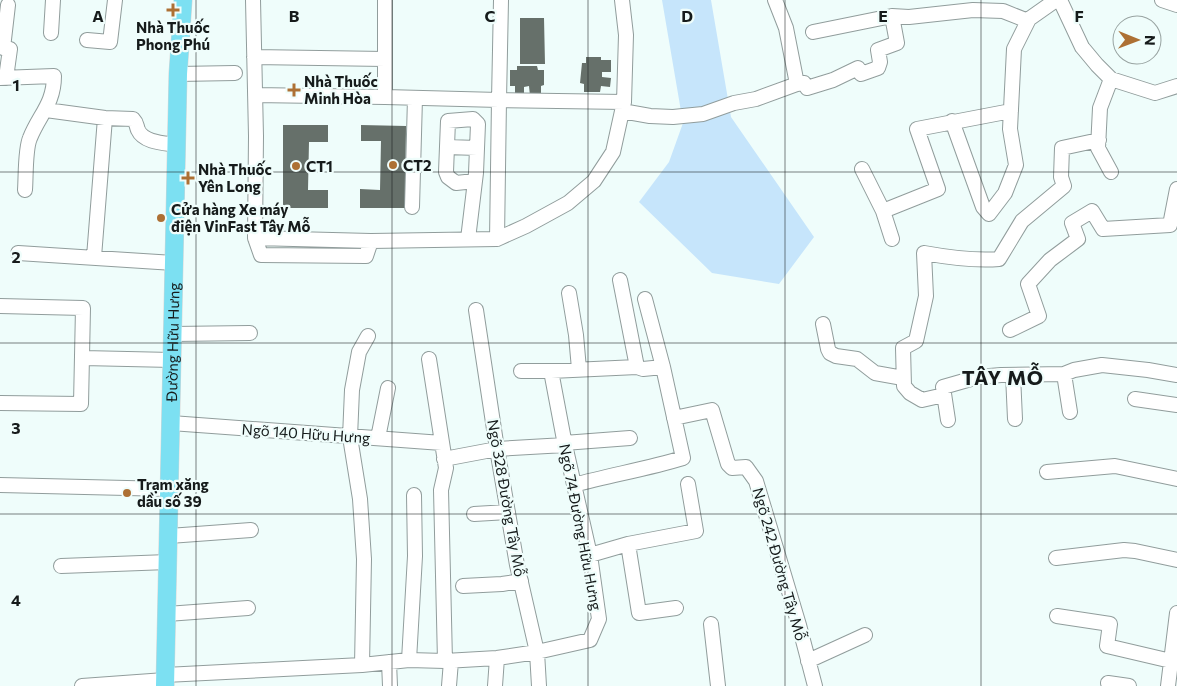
<svg xmlns="http://www.w3.org/2000/svg" width="1177" height="686" viewBox="0 0 1177 686" font-family="Commissioner,sans-serif">
<rect width="100%" height="100%" fill="#effdfb"/>
<path fill="#c6e5fb" d="M662,0H711L731,117L814,237L779,284L712,273L639,202L669,162L683,123Z"/>
<path fill="#66706a" d="M520,18H544L545,64H520Z
M586,57H601V60H611V72H602V77L611,78L610,87L601,86L600,92H584V84L580,83L582,63H586Z
M517,66H537L538,70H544V85L541,86V96H530L529,86L524,87V96H515V86H510V70H517Z
M283,125H328V142H309L308,190H328V208H283Z
M361,125L406,126L405,208H360V189L380,190L381,141H361Z
M144,490L154,493L153,505L144,504Z"/>
<g fill="none" stroke-linecap="round" stroke-linejoin="round">
<defs>
<path id="minor" d="M253,0L256,136L255,238L261,255L366,256L371,241
M501,0L499,100L624,102
M775,0L786,28L797,84
M1060,0L1082,47L1097,65L1111,79L1155,93L1177,86
M1162,0L1177,5
M813,32L892,16L909,17L973,10L1003,11L1028,21
M51,33L53,0
M87,40L110,42L115,0
M254,57L385,59
M178,74L235,73
M0,78L54,76C54,104 39,115 30,138C25,149 26,177 25,190
M6,78L10,49L3,48L8,5
M1111,79L1100,108L1098,148L1111,172
M255,95L385,97L499,100L497,239
M385,97V0
M46,110L105,118L133,119C137,123 136,125 138,130C144,143 165,143 177,145
M622,111L650,116L673,117L703,114L734,103L756,99L797,84L804,83L807,88L833,80L858,68L861,74L878,68L880,62L878,50L897,43L892,16
M952,121L983,207L989,214L1005,193L1016,165L1010,129L1014,49L1029,19L1056,0
M447,147L477,148
M862,169L883,211L892,239
M412,207L415,98
M883,211L938,189L917,129L1011,111
M255,238L371,241L497,239L526,226L568,203L594,181L613,152L624,102L626,35L622,0
M468,239L475,181L476,173L478,124L473,119L448,121L446,172L448,177L456,183L475,181
M18,253L174,263
M94,257L105,118
M620,280L637,367
M569,293L576,335L579,369
M0,306L83,308L81,404L0,403
M476,310L497,449L517,565L537,652L539,686
M823,324L828,349L830,353L836,356L857,359L875,373L903,378
M1010,330L1039,316L1028,284L1050,260L1078,239L1072,223L1092,211L1103,229L1170,225L1177,189
M173,334L250,333
M83,358L172,360
M429,359L446,468L441,490L445,661
M521,371H551
M1064,374L1070,412
M1013,375L1015,419
M944,395L922,400L910,393L904,386L903,348L916,341L926,296L924,253C946,257 976,261 999,259L1022,221L1064,186L1061,177L1062,148L1099,140
M1135,399L1177,405
M674,418L712,410L728,464L732,468L746,467L756,481L799,625L815,686
M948,420L943,387L978,377L1001,375L1064,374L1074,370L1102,365L1148,370L1177,375
M171,423L442,443
M378,438L388,388
M564,443L630,438
M444,459L497,449L565,445
M1047,472L1115,466L1177,479
M0,485L169,489
M574,485C610,475 647,469 683,458L663,367L645,299
M474,514L508,512
M169,536L251,530
M628,544L639,613L676,608
M590,555L628,544L696,531L688,484
M1056,558L1124,550L1135,551L1177,560
M61,566L168,562
M463,586L502,584L521,581
M167,614L248,608
M1057,616L1110,624L1107,646L1171,661
M711,624L718,686
M409,660L415,556L414,495
M808,661L865,635
M389,662L390,686
M362,665L364,559L360,499L350,437L352,390L359,352L368,336
M165,675L362,665L409,660L445,661L497,658L537,652L590,640L599,619L590,555L565,445L551,371L637,367L643,369L663,367
M1108,683L1129,686
M82,686L165,680
M449,686L451,661
M495,686L497,658
M1168,686L1177,613"/>
<g id="major">
<path id="s1" d="M165,686L178,74L183,0"/>
</g>
</defs>
<use href="#minor" stroke="#919d9c" stroke-width="16"/>
<use href="#major" stroke="#d5d6d6" stroke-width="19"/>
<use href="#minor" stroke="#fff" stroke-width="14"/>
<use href="#major" stroke="#7ce0f2" stroke-width="18"/>
</g>
<path fill="none" stroke="#161b1b" stroke-width="1" stroke-opacity="0.55" d="M196,0V686M392,0V686M588,0V686M785,0V686M981,0V686M0,172H1177M0,343H1177M0,514H1177"/>
<g fill="#ad7034" stroke="#effdfb" stroke-width="2">
<path d="M170.5 2.5h5v5h5v5h-5v5h-5v-5h-5v-5h5z"/>
<path d="M291.5 82.5h5v5h5v5h-5v5h-5v-5h-5v-5h5z"/>
<circle cx="393" cy="165" r="5"/>
<circle cx="296" cy="166" r="5"/>
<path d="M185.5 170.5h5v5h5v5h-5v5h-5v-5h-5v-5h5z"/>
<circle cx="161" cy="218" r="5"/>
<circle cx="127" cy="493" r="5"/>
</g>
<g text-anchor="middle" dominant-baseline="central" stroke-width="4.5" stroke-linejoin="round" paint-order="stroke">
<g font-size="15" font-weight="bold" fill="#161b1b" stroke="#effdfb" text-anchor="start">
<text x="173" y="27" text-anchor="middle">Nhà Thuốc<tspan x="173" dy="17">Phong Phú</tspan></text>
<text x="304" y="81">Nhà Thuốc<tspan x="304" dy="17">Minh Hòa</tspan></text>
<text x="403" y="165">CT2</text>
<text x="306" y="166">CT1</text>
<text x="198" y="169">Nhà Thuốc<tspan x="198" dy="17">Yên Long</tspan></text>
<text x="171" y="209">Cửa hàng Xe máy<tspan x="171" dy="17">điện VinFast Tây Mỗ</tspan></text>
<text x="137" y="484">Trạm xăng<tspan x="137" dy="17">dầu số 39</tspan></text>
</g>
<g font-size="15" fill="#161b1b" stroke="#effdfb">
<text stroke="none"><textPath href="#s1" startOffset="344">Đường Hữu Hưng</textPath></text>
<text transform="translate(306 433) rotate(4)">Ngõ 140 Hữu Hưng</text>
<text transform="translate(507 498) rotate(80)">Ngõ 328 Đường Tây Mỗ</text>
<text transform="translate(581 527) rotate(79)">Ngõ 74 Đường Hữu Hưng</text>
<text transform="translate(780 564) rotate(74)">Ngõ 242 Đường Tây Mỗ</text>
</g>
<g font-size="20" font-weight="bold" letter-spacing="1" fill="#161b1b" stroke="#effdfb">
<text x="1003" y="377">TÂY MỖ</text>
</g>
</g>
<g font-size="16" text-anchor="middle" font-weight="bold" fill="#161b1b" stroke="#effdfb" stroke-width="4.5" stroke-linejoin="round" paint-order="stroke">
<text x="98" y="22">A</text>
<text x="294" y="22">B</text>
<text x="490" y="22">C</text>
<text x="687" y="22">D</text>
<text x="883" y="22">E</text>
<text x="1079" y="22">F</text>
<text x="16" y="91">1</text>
<text x="16" y="263">2</text>
<text x="16" y="434">3</text>
<text x="16" y="606">4</text>
</g>
<g transform="translate(1137 40) rotate(91)"><circle r="24" fill="#effdfb" stroke="#98a3a1"/>
<path d="M0-4L9 19L0 12L-9 19Z" fill="#ad7034"/>
<text y="-8" font-size="14" font-weight="bold" text-anchor="middle" fill="#161b1b">N</text>
</g>
</svg>
